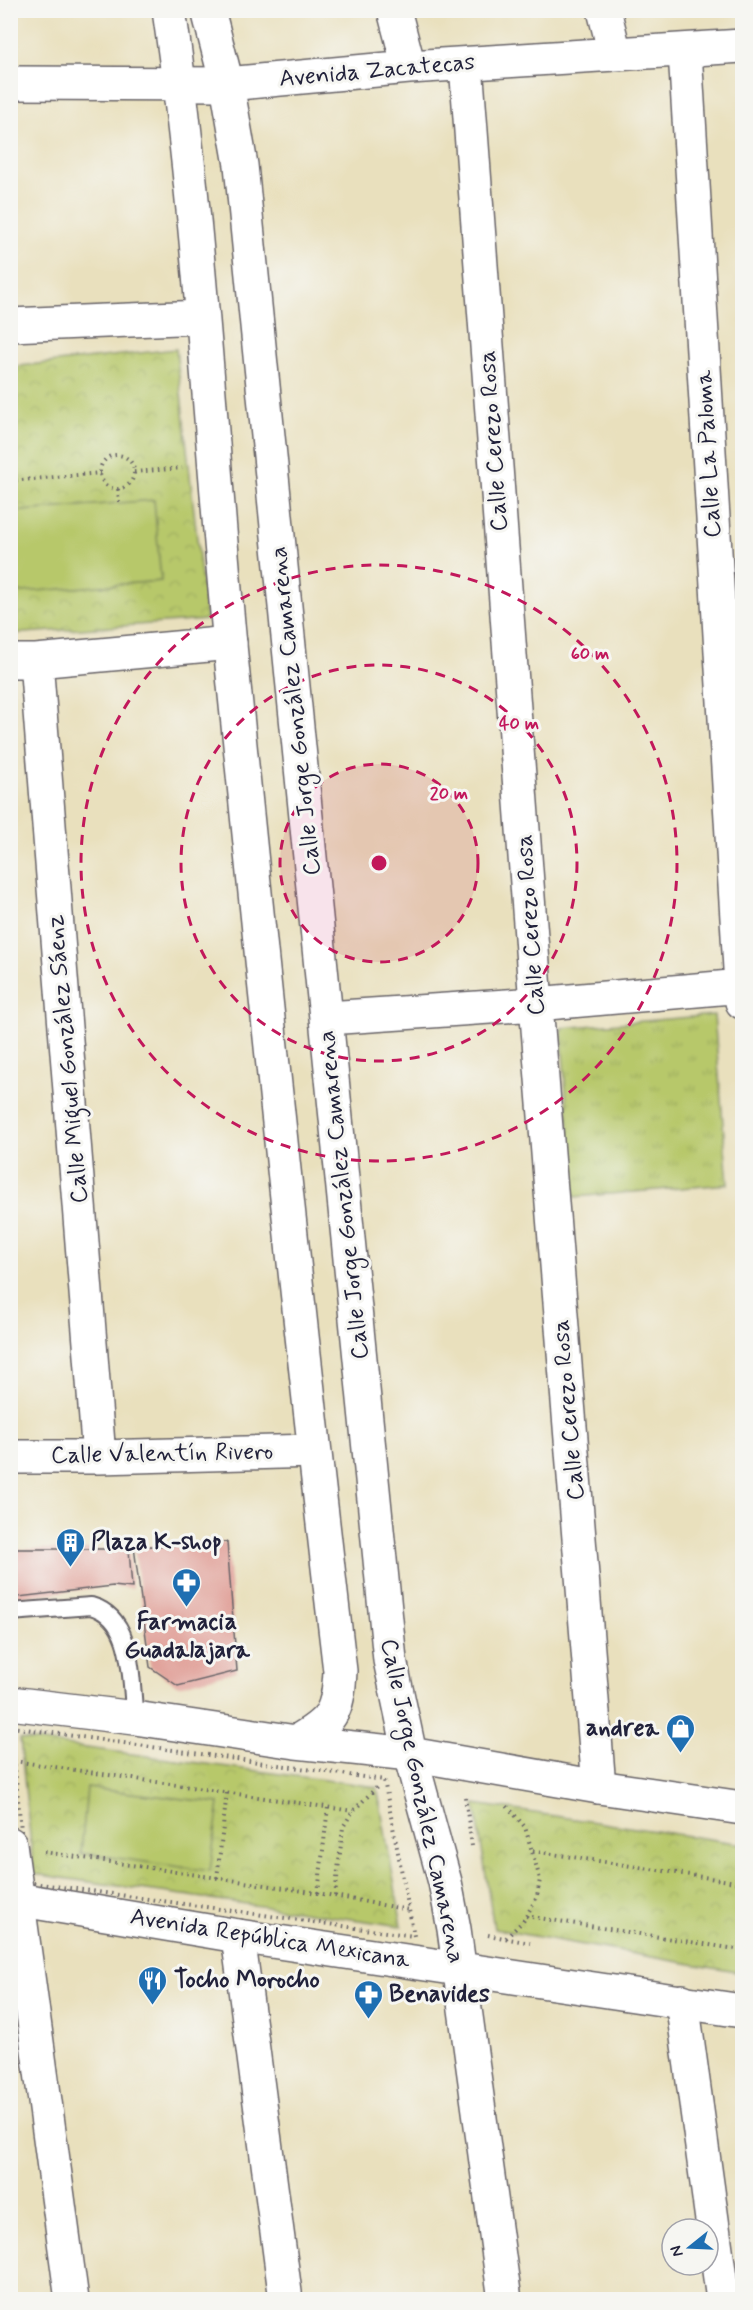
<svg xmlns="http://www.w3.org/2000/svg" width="753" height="2310" viewBox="0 0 753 2310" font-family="Mynerve,sans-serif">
<defs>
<pattern id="grass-tufts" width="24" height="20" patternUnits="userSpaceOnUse" patternTransform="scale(1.5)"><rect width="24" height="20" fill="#b7c86b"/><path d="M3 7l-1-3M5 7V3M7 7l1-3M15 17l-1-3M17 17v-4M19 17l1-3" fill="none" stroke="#9dac5e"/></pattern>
<pattern id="park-crowns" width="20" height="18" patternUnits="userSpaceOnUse" patternTransform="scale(1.5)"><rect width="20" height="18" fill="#b7c86b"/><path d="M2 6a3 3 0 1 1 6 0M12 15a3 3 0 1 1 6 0" fill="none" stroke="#9dac5e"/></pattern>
</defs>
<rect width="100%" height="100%" fill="#f6f6f2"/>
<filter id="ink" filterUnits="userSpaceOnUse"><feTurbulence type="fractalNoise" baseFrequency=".0167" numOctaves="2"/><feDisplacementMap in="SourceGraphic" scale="12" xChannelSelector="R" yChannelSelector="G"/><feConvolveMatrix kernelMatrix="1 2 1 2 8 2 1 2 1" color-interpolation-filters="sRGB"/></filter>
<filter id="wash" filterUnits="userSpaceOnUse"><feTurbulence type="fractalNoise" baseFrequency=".008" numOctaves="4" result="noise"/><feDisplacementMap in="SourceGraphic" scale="24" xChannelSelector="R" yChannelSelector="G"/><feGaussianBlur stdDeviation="1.35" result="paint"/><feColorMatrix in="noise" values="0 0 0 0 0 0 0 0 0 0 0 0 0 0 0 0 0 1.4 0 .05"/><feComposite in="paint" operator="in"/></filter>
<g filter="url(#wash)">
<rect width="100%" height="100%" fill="#e9e0bd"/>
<path fill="url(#grass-tufts)" stroke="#6c7553" stroke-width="1.5" d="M714,1015L728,1184L574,1197L561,1028Z"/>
<path fill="url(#park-crowns)" stroke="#6c7553" stroke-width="1.5" d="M176,349L206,620L11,634V367Z
M20,1739L377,1787L402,1926L34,1874Z
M475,1804L742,1844V1973L494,1929Z"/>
<path fill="#b7c86b" stroke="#6c7553" stroke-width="1.5" d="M154,500L161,581L11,593V512Z
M87,1788L219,1803L210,1871L81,1853Z"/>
<g id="blocks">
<path fill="#df9a92" d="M227,1542L237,1671L178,1686L150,1667L134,1547Z
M10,1549H129L132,1588L113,1586L10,1598Z"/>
</g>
</g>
<g filter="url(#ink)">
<use href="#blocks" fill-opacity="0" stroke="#686468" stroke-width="1.5"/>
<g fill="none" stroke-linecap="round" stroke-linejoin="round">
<defs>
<path id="lane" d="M10,1612L91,1606C135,1618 130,1681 135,1718"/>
<path id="street" d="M394,10L409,67
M604,10L615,54
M685,51L742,1002
M466,64L536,1004L599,1787
M10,83L227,84L409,67L742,46
M10,325L202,317
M10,661H36L230,643
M36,661L99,1457
M327,1018L536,1004L742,986
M10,1457H99L314,1451
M10,1844L72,2300
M238,1936L286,2300
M682,2001L723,2300"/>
<path id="secondary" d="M169,10C200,221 210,434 230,645C264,987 300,1330 340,1671C338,1713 332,1721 296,1742
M208,10L227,84L241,165L390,1660L410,1754L445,1882L454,1929L505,2300
M10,1703L135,1718L296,1742L410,1754L599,1787L742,1808
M10,1898L238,1936L742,2011"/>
</defs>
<use href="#lane" stroke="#686468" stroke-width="20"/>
<use href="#street" stroke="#686468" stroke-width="36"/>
<use href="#secondary" stroke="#686468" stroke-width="36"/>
<path stroke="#686468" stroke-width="4" stroke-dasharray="1.5 4.5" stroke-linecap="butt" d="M100 472a17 17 0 1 1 34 0a17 17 0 1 1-34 0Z
M134,472L182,468
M10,481L101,473
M118,489L119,502
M11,1727L384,1780L414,1936L26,1882Z
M14,1761L353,1811
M465,1797L472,1846
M533,1851L742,1883
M44,1852L318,1893L409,1910
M217,1878L227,1792
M318,1893L328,1807
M335,1896L343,1827L353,1811L379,1785
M526,1916L742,1950
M488,1935L530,1943
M506,1938L524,1920L537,1897L540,1879L525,1827L507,1806"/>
<use href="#lane" stroke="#fff" stroke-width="16"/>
<use href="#street" stroke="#fff" stroke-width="33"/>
<use href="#secondary" stroke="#fff" stroke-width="33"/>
</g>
</g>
<circle cx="379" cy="863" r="99" fill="#c2185b" fill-opacity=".12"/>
<g fill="none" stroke="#c2185b" stroke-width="3" stroke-dasharray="10 8">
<circle cx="379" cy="863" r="99"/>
<circle cx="379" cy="863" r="198"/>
<circle cx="379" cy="863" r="298"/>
</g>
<defs>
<symbol id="building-pin" viewBox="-11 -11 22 30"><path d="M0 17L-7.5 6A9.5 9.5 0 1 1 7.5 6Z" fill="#1f6fb2" stroke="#f6f6f2"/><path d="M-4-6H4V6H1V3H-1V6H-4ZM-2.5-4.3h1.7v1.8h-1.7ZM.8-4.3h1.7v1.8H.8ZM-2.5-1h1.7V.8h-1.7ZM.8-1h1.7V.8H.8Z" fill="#fff"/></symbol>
<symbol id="pharmacy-pin" viewBox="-11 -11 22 30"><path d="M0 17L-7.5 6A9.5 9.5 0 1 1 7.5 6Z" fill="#1f6fb2" stroke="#f6f6f2"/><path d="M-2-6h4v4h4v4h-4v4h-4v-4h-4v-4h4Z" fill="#fff"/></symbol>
<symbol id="shop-pin" viewBox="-11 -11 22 30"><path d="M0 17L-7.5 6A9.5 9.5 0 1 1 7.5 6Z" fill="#1f6fb2" stroke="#f6f6f2"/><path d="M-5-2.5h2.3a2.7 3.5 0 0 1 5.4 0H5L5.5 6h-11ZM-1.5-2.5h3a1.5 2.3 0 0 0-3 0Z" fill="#fff"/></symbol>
<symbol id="restaurant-pin" viewBox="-11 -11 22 30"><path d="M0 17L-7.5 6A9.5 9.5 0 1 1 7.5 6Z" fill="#1f6fb2" stroke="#f6f6f2"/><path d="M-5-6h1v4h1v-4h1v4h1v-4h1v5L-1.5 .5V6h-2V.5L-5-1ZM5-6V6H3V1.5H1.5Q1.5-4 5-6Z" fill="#fff"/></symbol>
</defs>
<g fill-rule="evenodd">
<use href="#building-pin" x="54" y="1526" width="33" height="45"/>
<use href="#pharmacy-pin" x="170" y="1566" width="33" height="45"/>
<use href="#shop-pin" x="664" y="1712" width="33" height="45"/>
<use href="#restaurant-pin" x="136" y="1964" width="33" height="45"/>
<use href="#pharmacy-pin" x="352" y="1978" width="33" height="45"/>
</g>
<g text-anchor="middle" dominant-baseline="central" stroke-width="6" stroke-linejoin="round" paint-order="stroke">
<g font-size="24" fill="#22223b" stroke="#f6f6f2">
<text transform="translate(377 71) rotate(-5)">Avenida Zacatecas</text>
<text transform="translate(494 441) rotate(-94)">Calle Cerezo Rosa</text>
<text transform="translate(709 454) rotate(-93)">Calle La Paloma</text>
<text transform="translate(296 711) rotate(-96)">Calle Jorge González Camarena</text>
<text transform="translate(531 925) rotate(-94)">Calle Cerezo Rosa</text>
<text transform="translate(68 1059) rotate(-95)">Calle Miguel González Sáenz</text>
<text transform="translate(344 1195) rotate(-96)">Calle Jorge González Camarena</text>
<text transform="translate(569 1410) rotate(-95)">Calle Cerezo Rosa</text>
<text transform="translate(162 1454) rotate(-1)">Calle Valentín Rivero</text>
<text transform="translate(422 1801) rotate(78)">Calle Jorge González Camarena</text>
<text transform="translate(270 1939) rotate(9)">Avenida República Mexicana</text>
</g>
<g font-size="24" font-weight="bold" fill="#22223b" stroke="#f6f6f2" text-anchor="start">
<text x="91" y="1542">Plaza K-shop</text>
<text x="187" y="1622" text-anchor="middle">Farmacia<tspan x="187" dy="28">Guadalajara</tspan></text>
<text x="659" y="1728" text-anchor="end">andrea</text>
<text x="174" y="1980">Tocho Morocho</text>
<text x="389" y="1994">Benavides</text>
</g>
</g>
<circle cx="379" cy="863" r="9" fill="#c2185b" stroke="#f6f6f2" stroke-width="3"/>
<g font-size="18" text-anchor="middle" font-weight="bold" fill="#c2185b" stroke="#f6f6f2" stroke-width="6" stroke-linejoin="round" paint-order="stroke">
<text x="590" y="659">60 m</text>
<text x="519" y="729">40 m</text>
<text x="449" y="799">20 m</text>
</g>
<rect width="753" height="2310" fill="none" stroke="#f6f6f2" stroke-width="36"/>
<g transform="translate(690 2247) rotate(252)"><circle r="28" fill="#f6f6f2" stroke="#a1a1a9" stroke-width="1.5"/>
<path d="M0-4.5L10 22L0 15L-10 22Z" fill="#1f6fb2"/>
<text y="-9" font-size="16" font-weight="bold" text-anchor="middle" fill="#22223b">N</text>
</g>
</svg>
